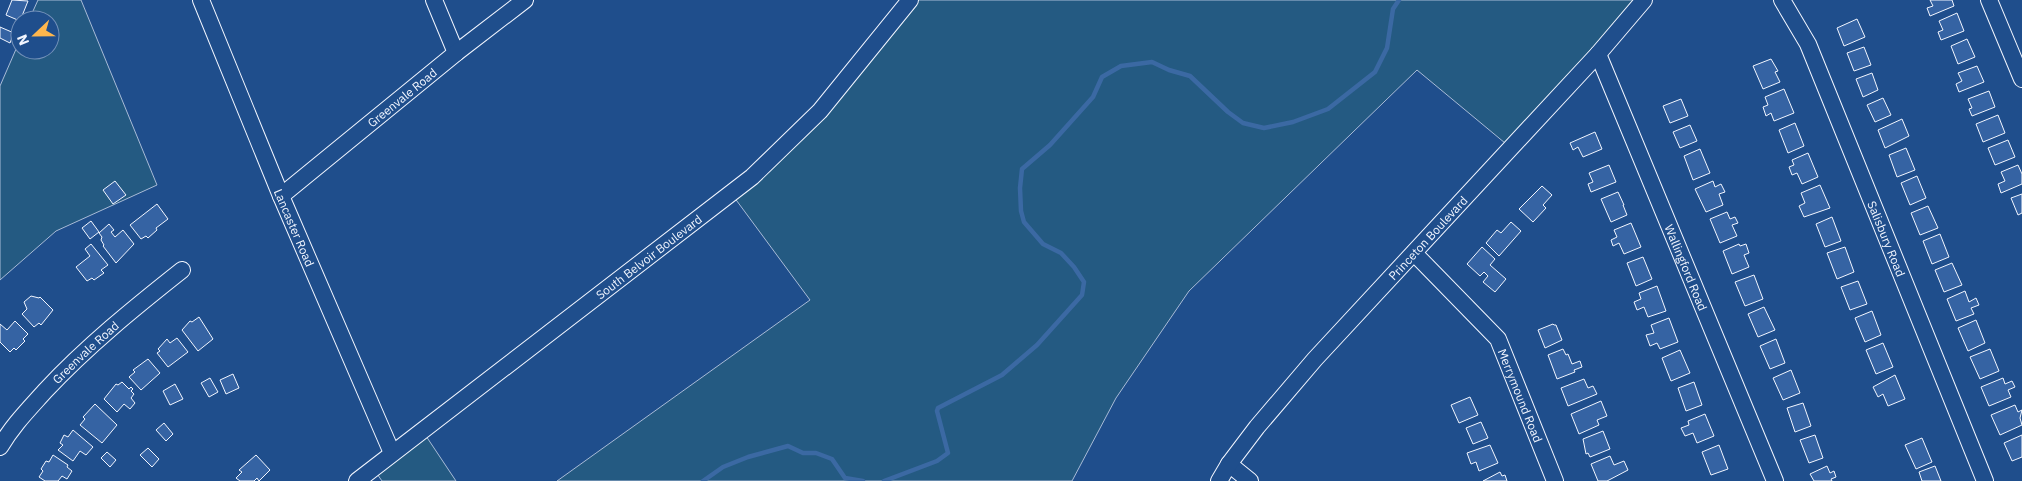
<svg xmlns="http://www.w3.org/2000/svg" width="2022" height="481" viewBox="0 0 2022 481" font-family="'IBM Plex Sans',sans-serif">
<rect width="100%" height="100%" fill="#1f4e8c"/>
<path fill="#245a82" stroke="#a8bbd7" d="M38,0H81L157,185L56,231L0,280V86L20,40V50H50V20H29Z
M910,0H1644L1511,148L1417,70L1189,291L1116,398L1072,481H557L810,300L731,193L752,177Z
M422,430L456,481H382L373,468Z"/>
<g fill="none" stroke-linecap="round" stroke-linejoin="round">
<path stroke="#3b69a3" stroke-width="4.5" d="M703,481L723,467L748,457L788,446L803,453H816L832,459L845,478L863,481
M884,481L937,461L948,453L937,411L938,408L1002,375L1037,345L1082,295L1084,282L1074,267L1061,253L1043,244L1024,222L1021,211L1020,188L1022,169L1050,145L1093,97L1102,77L1121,66L1152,62L1169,70L1190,76L1228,112L1243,123L1264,128L1293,122L1328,109L1375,72L1387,48L1393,9L1399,0"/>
</g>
<path fill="#3563a3" stroke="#f2f6ff" d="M12,0L28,1L20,21L6,15Z
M1930,0H1952L1954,6L1930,16L1927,8L1933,6Z
M1957,13L1964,31L1941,40L1938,32L1943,30L1939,21Z
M1857,19L1865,37L1844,46L1837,28Z
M0,27L14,33L10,43L0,38Z
M1967,39L1975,57L1958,64L1951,46Z
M1864,47L1871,65L1854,71L1847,53Z
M1771,59L1778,71L1775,72L1780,82L1763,89L1753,66Z
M1977,66L1984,82L1959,92L1956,84L1962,81L1958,73Z
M1872,73L1878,90L1863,97L1856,79Z
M1784,89L1794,113L1774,121L1771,113L1766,116L1763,107L1768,105L1765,97Z
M1989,91L1995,107L1972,116L1969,109L1972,108L1968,99Z
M1883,98L1891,115L1875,122L1867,105Z
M1681,99L1688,116L1670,123L1663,106Z
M1998,115L2005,133L1983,142L1976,124Z
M1902,119L1909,136L1885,148L1878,130Z
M1795,123L1804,146L1788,153L1779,130Z
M1690,125L1697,141L1680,148L1673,132Z
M1595,132L1602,149L1583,157L1578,147L1573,150L1570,143Z
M2008,140L2015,157L1995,165L1988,148Z
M1906,148L1915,170L1897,177L1889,155Z
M1700,149L1710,173L1693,180L1684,156Z
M1808,153L1818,177L1802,184L1797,173L1792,175L1789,167L1794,165L1792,160Z
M1609,165L1616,182L1591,192L1588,184L1593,182L1589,173Z
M2018,165L2022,174V184L2001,193L1998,184L2005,181L2001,172Z
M1917,176L1926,198L1910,205L1901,183Z
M115,181L126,195L113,204L103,190Z
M1713,181L1715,187L1721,184L1725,192L1719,194L1723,205L1706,212L1695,189Z
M1820,185L1830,208L1804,217L1799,206L1805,203L1801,193Z
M1542,186L1552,195L1543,205L1546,208L1533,222L1519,209Z
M1618,192L1624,205H1623L1627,215L1611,222L1601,199Z
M2022,194V213L2018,215L2011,198Z
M157,204L168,219L156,228L157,230L148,238L146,236L141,239L130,225Z
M1928,206L1938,228L1920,235L1911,213Z
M1727,212L1730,219L1735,217L1738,223L1732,225L1737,236L1720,243L1710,219Z
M1832,217L1841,241L1825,247L1816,224Z
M91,221L99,232L90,239L82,228Z
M1511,222L1521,231L1499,256L1486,243L1497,230L1501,233Z
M1631,223L1641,247L1624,254L1619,243L1613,246L1611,240L1617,237L1614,230Z
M109,224L114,230L111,232L115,237L123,230L134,244L116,263L103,246L104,245L101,240L102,237L99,233Z
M1940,234L1949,257L1932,264L1923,241Z
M91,244L108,265L101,270L104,273L94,280L92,278L87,281L76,267L90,256L85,249Z
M1739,244L1740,246L1746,244L1749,253L1744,255L1749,267L1732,274L1723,251Z
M1482,247L1495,259L1490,265L1506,279L1495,292L1483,282L1488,276L1484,272L1480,276L1467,264Z
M1845,247L1854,272L1837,279L1827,253Z
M1643,257L1652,279L1636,286L1627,263Z
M1952,263L1962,285L1944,292L1935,270Z
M1754,275L1763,299L1745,306L1735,282Z
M1858,281L1867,304L1850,310L1841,287Z
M1657,286L1666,311L1648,317L1644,307L1637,310L1634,302L1641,299L1639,293Z
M1965,291L1969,302L1976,298L1979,305L1971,308L1974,314L1956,321L1947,299Z
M31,296L39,298L40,297L53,310L41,325L39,323L34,327L22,314L27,309L24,302Z
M1764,307L1775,330L1758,337L1748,314Z
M1872,311L1881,335L1865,342L1855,318Z
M199,317L213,339L198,351L182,330L190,321L192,322Z
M1669,318L1678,342L1660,349L1657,343L1650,346L1646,335L1654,333L1651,325Z
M1976,320L1985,343L1968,351L1958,328Z
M15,321L28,334L23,339L25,341L16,350L14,348L10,352L0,342V324L7,330Z
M1553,324L1554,325H1556L1562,340L1545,348L1538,330Z
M177,338L188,352L168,367L157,353L160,351L158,349L167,339L170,343Z
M1776,339L1785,363L1770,369L1760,346Z
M1883,343L1893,367L1876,374L1866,350Z
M1563,349L1566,355L1568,354L1572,364L1580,361L1582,367L1574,370L1575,372L1557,379L1548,355Z
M1990,349L1999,371L1980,379L1970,357Z
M1680,350L1690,373L1671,381L1662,358Z
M148,359L160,373L141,390L129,377L135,372L133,370Z
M1791,370L1800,393L1783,400L1773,378Z
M233,374L239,388L226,394L220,380Z
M1895,375L1905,399L1888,406L1883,394L1878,397L1873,387Z
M210,378L218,392L209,397L201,383Z
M2003,378L2005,384L2012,381L2015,387L2008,390L2011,397L1989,406L1981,387Z
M1584,379L1588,388L1593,386L1597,394L1568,406L1561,388Z
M122,382L129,389L131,387L133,389L131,391L134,394L131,398L135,403L130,409L124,404L117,412L104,399L116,384L118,385Z
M1694,382L1702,405L1686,411L1678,388Z
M175,384L183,399L170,405L163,391Z
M1470,397L1478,415L1459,423L1451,405Z
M1601,401L1607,416L1597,420L1599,425L1579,434L1571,414Z
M1803,403L1811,426L1795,432L1787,408Z
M95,404L117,425L102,443L80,425L85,419L83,417Z
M2015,405L2018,412L2022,410L2020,418L2022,425L2000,435L1991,415Z
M1705,414L1714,436L1697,443L1693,433L1685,436L1681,428L1689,425L1688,421Z
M1481,422L1488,438L1473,444L1466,428Z
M164,423L173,434L166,441L156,430Z
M73,430L93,447L86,455L80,451L73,461L58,450L63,445L60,443L64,435L68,437Z
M1603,431L1610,449L1590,457L1588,453L1586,454L1583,439Z
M1815,435L1823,458L1809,463L1800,440Z
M2022,435V457L2012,461L2004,443Z
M1922,438L1932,462L1916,469L1905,445Z
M1490,445L1498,463L1479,471L1476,462L1471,464L1467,453Z
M1719,445L1728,469L1711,475L1702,452Z
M148,448L159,459L152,467L140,455Z
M107,452L116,460L110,467L101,458Z
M53,455L68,465L67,467L72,471L67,479L62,476L58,481H45L39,477L43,471L41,469L46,461L49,462Z
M256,455L270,470L259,481L257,478L254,481H240L236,478L242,472L239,470Z
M1610,456L1614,465L1624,461L1628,470L1607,481H1598L1591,464Z
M1827,466L1830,473L1834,471L1836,477L1831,479L1832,481H1814L1810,474Z
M1935,466L1941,481H1922L1919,472Z
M1500,472L1502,476L1505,475L1507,481H1483Z"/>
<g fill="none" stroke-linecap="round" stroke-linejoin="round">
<defs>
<g id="minor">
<path id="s1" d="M201,0L281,196L392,453"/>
<path d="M434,0L456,53"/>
<path id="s2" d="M1782,0L1808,44L1985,481"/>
<path d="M1989,0L2022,79"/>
<path id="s3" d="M1598,54L1775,481"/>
<path id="s4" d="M281,196L456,53L525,0"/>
<path id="s5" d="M1414,253L1498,339L1555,481"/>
<path id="s6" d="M0,447C13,425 28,410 45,391C87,346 134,308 182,270"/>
<path d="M1229,464L1250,481"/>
<path id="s7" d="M357,481L752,177L820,111L910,0"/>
<path id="s8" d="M1219,481L1229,464L1257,427L1315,359L1598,54L1644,0"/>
</g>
</defs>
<use href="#minor" stroke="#f2f6ff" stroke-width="18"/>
<use href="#minor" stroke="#1f4e8c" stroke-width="16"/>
</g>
<g text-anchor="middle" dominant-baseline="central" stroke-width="4" stroke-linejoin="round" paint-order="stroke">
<g font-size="12" fill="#f2f6ff" stroke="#1f4e8c">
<text stroke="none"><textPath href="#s4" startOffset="156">Greenvale Road</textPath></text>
<text stroke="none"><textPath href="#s1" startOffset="246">Lancaster Road</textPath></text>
<text stroke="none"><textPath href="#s8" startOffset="321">Princeton Boulevard</textPath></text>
<text stroke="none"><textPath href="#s2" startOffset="261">Salisbury Road</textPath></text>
<text stroke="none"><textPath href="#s7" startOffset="368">South Belvoir Boulevard</textPath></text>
<text stroke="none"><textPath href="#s3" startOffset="231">Wallingford Road</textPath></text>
<text stroke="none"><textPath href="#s6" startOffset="128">Greenvale Road</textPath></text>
<text stroke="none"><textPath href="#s5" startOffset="181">Merrymound Road</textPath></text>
</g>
</g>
<g transform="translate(35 35) rotate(248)"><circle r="24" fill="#1f4e8c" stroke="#7391ba"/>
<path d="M0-4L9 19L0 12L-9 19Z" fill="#ffb74d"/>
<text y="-8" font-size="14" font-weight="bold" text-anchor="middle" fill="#f2f6ff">N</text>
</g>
</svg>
